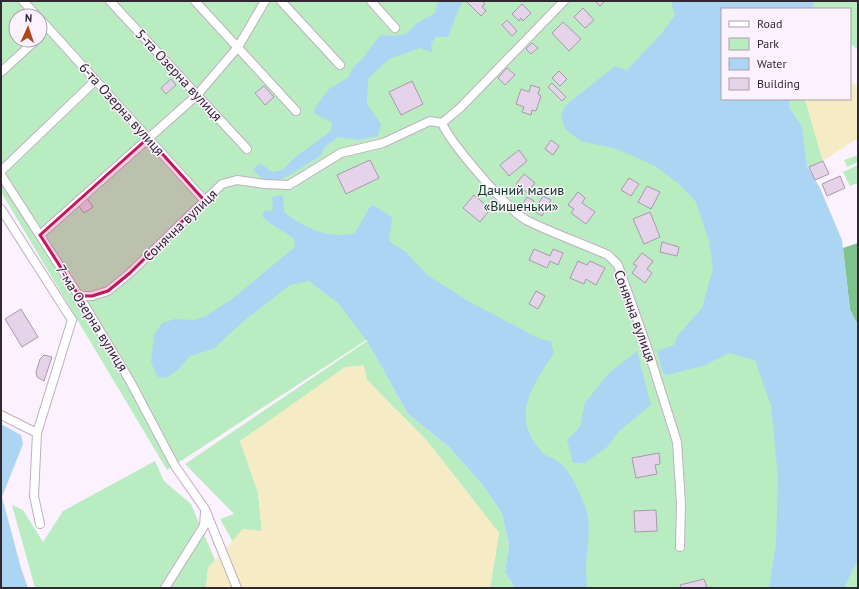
<svg xmlns="http://www.w3.org/2000/svg" width="859" height="589" viewBox="0 0 859 589" font-family="'PT Sans',sans-serif">
<rect width="100%" height="100%" fill="#fcf1fe"/>
<path fill="#b9ecc1" fill-rule="evenodd" d="M1,1H788L722,9V99L793,409L779,588H558L377,333L167,470L1,192ZM16,16H40V40H16Z
M815,1H858V50L850,43V9H814L812,7Z
M789,99H805L823,161L808,168L789,107Z
M858,154V162L847,167L844,160L856,156Z
M858,165V183L850,186L843,172Z
M367,341L408,414L448,446L481,483L502,513L509,545L505,572L515,588H490L499,533L427,441L367,380L240,441L258,492L262,531L243,530L233,542L220,519L234,514L185,464Z
M155,461L164,481L191,504L215,560L208,568L206,588H35L12,505L23,510L43,542L63,511Z
M858,560V588H844Z"/>
<path fill="#80c28d" d="M858,243V325L850,310L843,248Z"/>
<path fill="#f5ecc6" d="M850,83L858,86V138L823,161L805,99H850Z
M364,365L367,380L427,441L499,533L490,588H206L208,568L243,529L262,531L258,492L240,441L345,367Z"/>
<path fill="#acd5f3" d="M438,1H463L457,13L448,37H436L431,44L432,53L420,48L389,59L368,79L367,104L381,124L378,136L358,140L338,137L325,147L321,155L290,175L273,183L261,178L253,169L260,163L272,172L282,170L294,158L331,131L332,122L315,114L314,109L329,89L349,77C353,64 356,66 364,57C370,49 374,41 382,35L393,36L406,34L417,23L435,13Z
M671,1H815L812,9H722V99H789V107L802,127L807,166L820,188L842,240L850,310L858,325V560L844,588H769L776,544L778,477L771,406L755,360L729,353L705,365L668,375L663,373L657,351L674,345L678,335L702,308L713,268L709,241L696,202L679,184L655,166L617,149L581,141L566,130L561,117L565,106L615,66L627,70L662,33L675,15Z
M283,195L284,212C304,228 329,240 355,233L369,208L373,205L392,217L389,241L407,253L427,275L470,302L540,339L551,341L554,353C532,386 509,418 543,453C546,457 552,457 556,460C571,470 578,490 585,506C593,526 586,549 586,570C586,576 587,582 587,588H515L505,572L509,545L502,513L481,483L448,446L408,414L367,341L338,303L309,281L290,285L245,320L213,349L190,356L178,370L166,378L158,377L151,363L154,335L162,323L175,319L194,320L206,316L232,299L295,247L294,239C283,230 271,226 262,216L264,211L273,210L272,197Z
M637,351L651,405L619,431L607,447L585,463H573L567,440L580,427L585,403L608,374Z
M1,424L21,435L23,444L2,497L21,568L28,588H1Z"/>
<path fill="#e5d3e9" stroke="#a998ad" d="M466,1H482L485,4L482,6L486,11L481,16Z
M595,1H605L600,6Z
M522,4L531,13L523,21L521,18L519,21L512,14Z
M583,8L594,20L585,28L574,17Z
M507,20L517,31L512,36L502,25Z
M563,22L581,39L569,51L552,33Z
M532,43L538,48L531,54L526,49Z
M507,68L515,75L505,85L498,78Z
M559,71L567,79L560,86L552,78Z
M171,79L176,85L166,94L161,88Z
M412,81L423,104L401,115L389,92Z
M552,83L566,97L562,101L548,87Z
M531,85L540,88L538,94L541,96L536,111L532,110L531,115L522,112L524,107L516,104L521,89L529,92Z
M264,86L274,97L265,105L255,93Z
M551,140L559,146L553,155L545,149Z
M519,150L527,161L509,176L500,165Z
M370,160L379,178L346,194L337,175Z
M823,161L829,174L815,180L809,167Z
M524,174L535,183L527,193L523,189L521,192L516,188L518,186L516,184Z
M840,176L845,188L827,196L822,184Z
M629,178L639,184L631,196L621,190Z
M647,186L660,192L651,209L638,202Z
M578,192L585,198L582,203L595,212L586,224L571,213L574,209L568,205Z
M474,195L488,207L486,210L488,212L480,222L463,208Z
M543,196L551,200L542,216L534,211Z
M527,197L534,201L529,210L522,206Z
M87,198L93,207L84,213L78,205Z
M650,212L660,237L644,244L633,219Z
M662,242L679,247L677,256L660,252Z
M534,249L550,256L553,249L563,253L558,265L550,261L547,268L529,260Z
M642,253L653,261L647,269L652,273L645,283L632,273L637,266L633,264Z
M578,261L587,265L590,261L605,268L596,285L586,279L584,284L570,278Z
M536,291L545,296L538,309L529,304Z
M21,309L38,337L22,347L5,319Z
M44,355L52,357L44,381L37,377L36,372L40,359Z
M659,453L660,464L655,465L657,474L636,478L632,458Z
M656,510L657,531L635,532L634,511Z
M704,579L707,588H681L680,585Z"/>
<g fill="none" stroke-linecap="round" stroke-linejoin="round">
<defs>
<path id="minor" d="M23,1L37,16
M110,1L247,149
M195,1L296,111
M281,1L340,65
M371,1L395,28
M40,19L204,200
M1,72L36,40
M442,123C451,144 507,209 526,220C552,233 581,243 608,255L618,265L648,350L677,442L681,504L680,547
M442,123L460,108L564,1
M1,171L96,80
M1,175L79,296L130,381L175,466L205,509L237,588
M1,209L72,320L37,433L34,496L40,524
M40,235L197,95L238,47L265,1
M79,296H92L108,291L130,273L222,184L237,180L265,184L289,185L341,153L383,143L430,121L442,123
M1,415L37,433
M165,588L204,526L205,512"/>
</defs>
<use href="#minor" stroke="#c0aec4" stroke-width="10"/>
<use href="#minor" stroke="#fff" stroke-width="8"/>
</g>
<path fill="#c2185b" fill-opacity="0.2" stroke="#c2185b" stroke-width="3" stroke-linejoin="round" d="M148,138L204,200L130,273L108,291L92,296H79L40,235Z"/>
<g text-anchor="middle" dominant-baseline="central" stroke-width="3" stroke-linejoin="round" paint-order="stroke">
<g font-size="14" fill="#302931" stroke="#fcf1fe">
<text transform="translate(179 75) rotate(47)">5-та Озерна вулиця</text>
<text transform="translate(122 109) rotate(48)">6-та Озерна вулиця</text>
<text transform="translate(180 225) rotate(-44)">Сонячна вулиця</text>
<text transform="translate(635 316) rotate(70)">Сонячна вулиця</text>
<text transform="translate(92 318) rotate(58)">7-ма Озерна вулиця</text>
</g>
<g font-size="14" fill="#093b19" stroke="#fcf1fe">
<text x="521" y="190">Дачний масив<tspan x="521" dy="16">«Вишеньки»</tspan></text>
</g>
</g>
<rect width="859" height="589" fill="none" stroke="#302931" stroke-width="4"/>
<rect x="721" y="8" width="130" height="92" fill="#fcf1fe" stroke="#aaa1ac"/>
<rect x="729" y="21" width="20" height="6" fill="#ffffff" stroke="#aaa1ac"/>
<text x="757" y="28" font-size="12" fill="#302931">Road</text>
<rect x="729" y="38" width="20" height="12" fill="#b9ecc1" stroke="#aaa1ac"/>
<text x="757" y="48" font-size="12" fill="#302931">Park</text>
<rect x="729" y="58" width="20" height="12" fill="#acd5f3" stroke="#aaa1ac"/>
<text x="757" y="68" font-size="12" fill="#302931">Water</text>
<rect x="729" y="78" width="20" height="12" fill="#e5d3e9" stroke="#aaa1ac"/>
<text x="757" y="88" font-size="12" fill="#302931">Building</text>
<g transform="translate(28 28) rotate(3)"><circle r="19" fill="#fcf1fe" stroke="#aaa1ac"/>
<path d="M0-3L7 15L0 10L-7 15Z" fill="#ad4917"/>
<text y="-6" font-size="11" font-weight="bold" text-anchor="middle" fill="#302931">N</text>
</g>
</svg>
